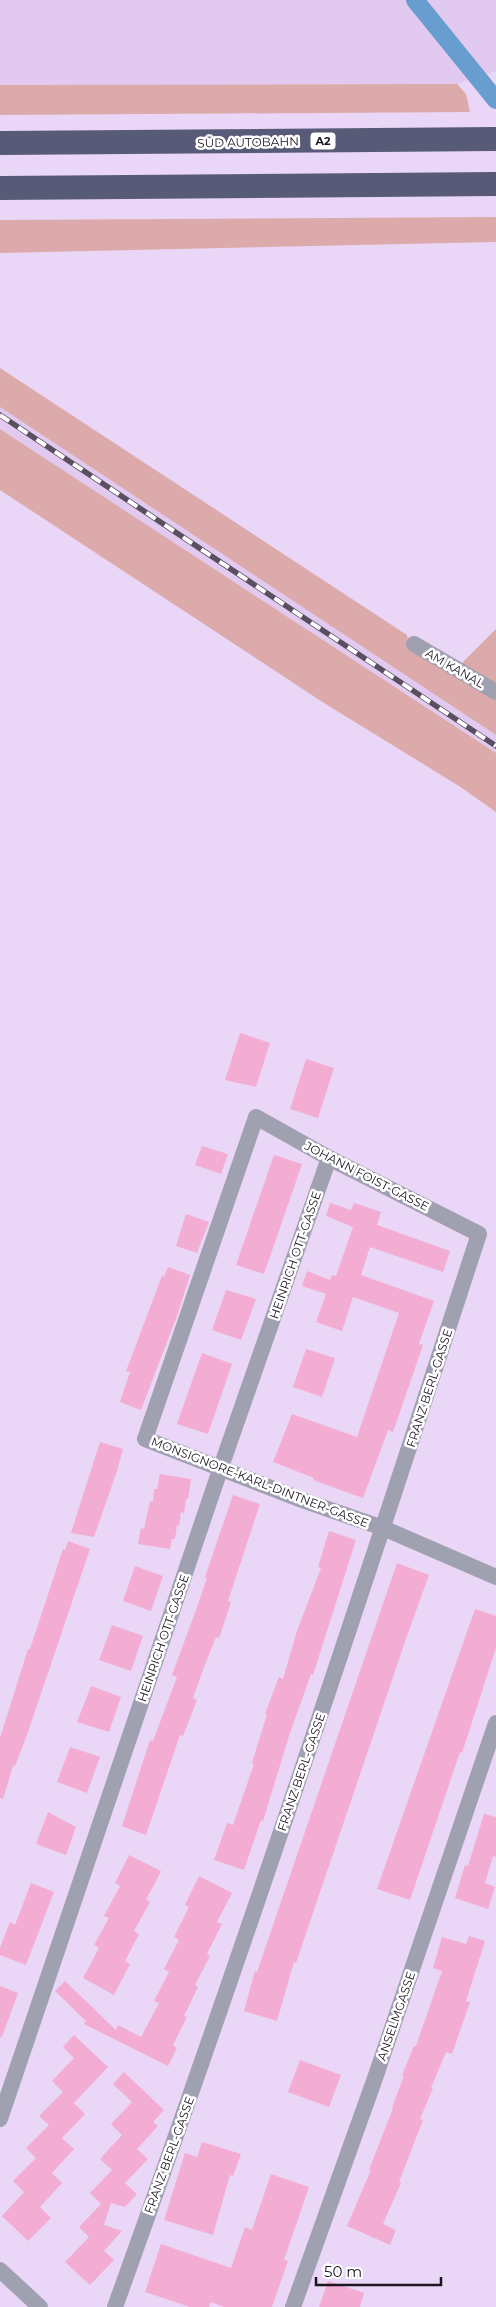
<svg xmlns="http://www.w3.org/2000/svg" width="496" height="2307" viewBox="0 0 496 2307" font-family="Montserrat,sans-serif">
<rect width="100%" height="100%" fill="#ead6f6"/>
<path fill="#e1c9ef" d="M0,0H496V71L457,84L0,85Z
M0,407L496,735V753L0,429Z"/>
<path fill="#dcaaaa" d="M457,84L466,94L470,112L0,115V85Z
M496,217V242L0,253V220Z
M0,368L407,635L409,647L451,674L496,629V735L0,407Z
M0,429L496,753V812L459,786L324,703L0,490Z"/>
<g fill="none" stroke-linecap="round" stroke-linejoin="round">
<path stroke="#679dcf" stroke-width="18" d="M415,0L496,100"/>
</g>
<path fill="#f3add3" d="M240,1033L270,1043L256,1087L225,1080Z
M306,1059L334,1068L318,1118L290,1109Z
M202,1146L228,1154L221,1174L195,1165Z
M274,1155L302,1164L264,1274L236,1265Z
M330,1203L351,1210L354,1203L381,1212L377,1225L450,1251L443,1272L370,1247L361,1275L434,1301L419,1344L423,1345L393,1432L388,1430L363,1498L313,1480L314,1478L273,1462L292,1414L357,1437L399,1313L353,1297L342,1331L316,1322L326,1294L302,1286L307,1271L330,1280L332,1275L336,1276L353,1227L326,1216Z
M186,1214L209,1222L197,1253L176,1246Z
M168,1267L190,1275L177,1316L141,1410L120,1402L130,1372L126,1371L162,1276L164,1277Z
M226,1290L256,1299L241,1340L212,1330Z
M306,1349L335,1358L322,1397L293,1387Z
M202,1353L232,1364L208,1434L177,1424Z
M100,1442L123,1449L117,1471L94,1537L71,1533Z
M160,1474L191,1479L188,1499H186L184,1513L181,1512L179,1526L177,1525L175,1539H172L170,1549L138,1544L141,1528L144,1529L150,1501L153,1502L154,1489H157Z
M233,1495L260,1504L228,1601L231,1602L219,1638L216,1637L204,1667L193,1698L197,1700L183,1736L180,1735L146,1835L122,1826L150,1740L153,1741L177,1677L172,1675L196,1610L207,1578L205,1577Z
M329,1531L356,1540L313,1675L311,1674L289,1736L263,1821L261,1820L244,1870L214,1860L227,1823L233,1825L254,1764L252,1763L267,1714H265L279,1677L283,1679L297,1631L321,1568L318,1567Z
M68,1541L90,1549L28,1732L15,1766H13L3,1799L0,1798V1738L28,1649H30L63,1549L65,1550Z
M397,1563L429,1575L408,1633L296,1963L294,1962L277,2021L244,2011L255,1971L257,1972Z
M135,1566L163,1576L151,1611L123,1601Z
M475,1609L496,1616V1648L462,1753L460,1752L410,1900L377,1889Z
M112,1625L143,1636L131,1671L99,1660Z
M91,1686L121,1697L109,1732L77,1722Z
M70,1747L100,1757L87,1793L57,1782Z
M48,1812L76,1827L66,1855L36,1844Z
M484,1814L496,1817V1857L493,1856L485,1883L495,1887L488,1909L455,1898L465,1865L468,1866Z
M129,1855L161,1871L146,1900L150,1902L134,1931L139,1934L125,1961L130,1964L114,1995L83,1978L99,1948L94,1945L109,1918L104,1916L120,1886L115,1883Z
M199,1876L232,1893L217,1922L222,1924L207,1954L210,1956L195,1985L198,1987L184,2016L187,2017L173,2045L177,2048L168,2066L84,2024L86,2021L55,1991L65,1981L116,2030L118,2025L141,2037L159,2003L154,2001L169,1972L164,1969L179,1940L174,1937L189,1907L185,1905Z
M31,1883L54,1892L26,1965L0,1955V1948L10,1922L15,1925Z
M469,1936L485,1941L466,2001L470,2002L452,2054L446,2052L431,2088H433L420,2119L423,2120L399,2182L401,2183L383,2224L396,2230L390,2245L347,2226L371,2170H369L393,2108L392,2107L404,2076L402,2075L414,2046H416L442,1971L433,1968L442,1937L466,1944Z
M0,1986L18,1993L2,2037H0Z
M74,2035L108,2067L74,2103L85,2114L62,2138L74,2149L52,2173L62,2183L40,2207L51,2218L28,2241L2,2216L24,2192L13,2181L36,2158L26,2148L49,2125L39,2116L63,2092L52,2081L74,2058L63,2047Z
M300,2060L341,2075L329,2107L288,2092Z
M124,2072L164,2110L153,2122L158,2126L137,2149L148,2159L125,2183L137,2194L125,2207L111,2203L104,2225L122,2231L104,2251L114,2260L90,2285L65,2262L89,2237L79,2227L101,2204L90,2193L112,2170L100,2159L122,2135L111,2124L132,2102L113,2084Z
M202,2142L241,2154L233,2176L230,2175L213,2235L164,2220L185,2153L197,2157Z
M271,2174L309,2187L284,2260L288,2261L272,2307H224L211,2302L209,2307H190L145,2292L161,2244L231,2268L245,2227L252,2230Z
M328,2281L364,2293L360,2307H319Z"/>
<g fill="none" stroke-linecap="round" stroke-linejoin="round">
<path stroke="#9fa1b0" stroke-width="16" d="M414,644L496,692
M0,2119L221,1467L329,1158
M0,2270L40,2307
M115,2307C243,1952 362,1593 479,1234L329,1158L256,1117L145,1439L302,1500L383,1528L496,1577
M293,2307L374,2081L496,1723"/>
<path stroke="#585b78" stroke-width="24" d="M0,143L496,139
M0,188L496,184"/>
<defs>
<path id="rail" d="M0,415L496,746"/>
</defs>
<use href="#rail" stroke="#5a4f60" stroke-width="5.5"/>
<use href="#rail" stroke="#fff" stroke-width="4" stroke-dasharray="11" stroke-linecap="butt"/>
</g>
<g text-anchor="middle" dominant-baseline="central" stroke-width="5" stroke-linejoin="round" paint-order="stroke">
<rect fill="#fff" stroke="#605b63" stroke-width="1" x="310.5" y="132.5" width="25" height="17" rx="4"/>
<g font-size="11" font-weight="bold" fill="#1c1520">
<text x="323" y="141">A2</text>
</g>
<g font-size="12" fill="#1c1520" stroke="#fff">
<text transform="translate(248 142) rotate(-1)">SÜD AUTOBAHN</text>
<text transform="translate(455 668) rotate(30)">AM KANAL</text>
<text transform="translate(367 1176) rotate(27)">JOHANN FOIST-GASSE</text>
<text transform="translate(295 1255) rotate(-71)">HEINRICH OTT-GASSE</text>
<text transform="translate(429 1388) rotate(-72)">FRANZ BERL-GASSE</text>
<text transform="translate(260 1482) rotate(21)">MONSIGNORE-KARL-DINTNER-GASSE</text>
<text transform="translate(163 1638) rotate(-71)">HEINRICH OTT-GASSE</text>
<text transform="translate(301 1772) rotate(-71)">FRANZ BERL-GASSE</text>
<text transform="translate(396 2016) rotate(-71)">ANSELMGASSE</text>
<text transform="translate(169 2155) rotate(-70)">FRANZ BERL-GASSE</text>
</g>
</g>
<path d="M316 2277v8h125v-8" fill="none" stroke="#1c1520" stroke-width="2.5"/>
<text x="324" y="2277" font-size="15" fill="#1c1520" stroke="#ffffff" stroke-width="4" paint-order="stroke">50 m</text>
</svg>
